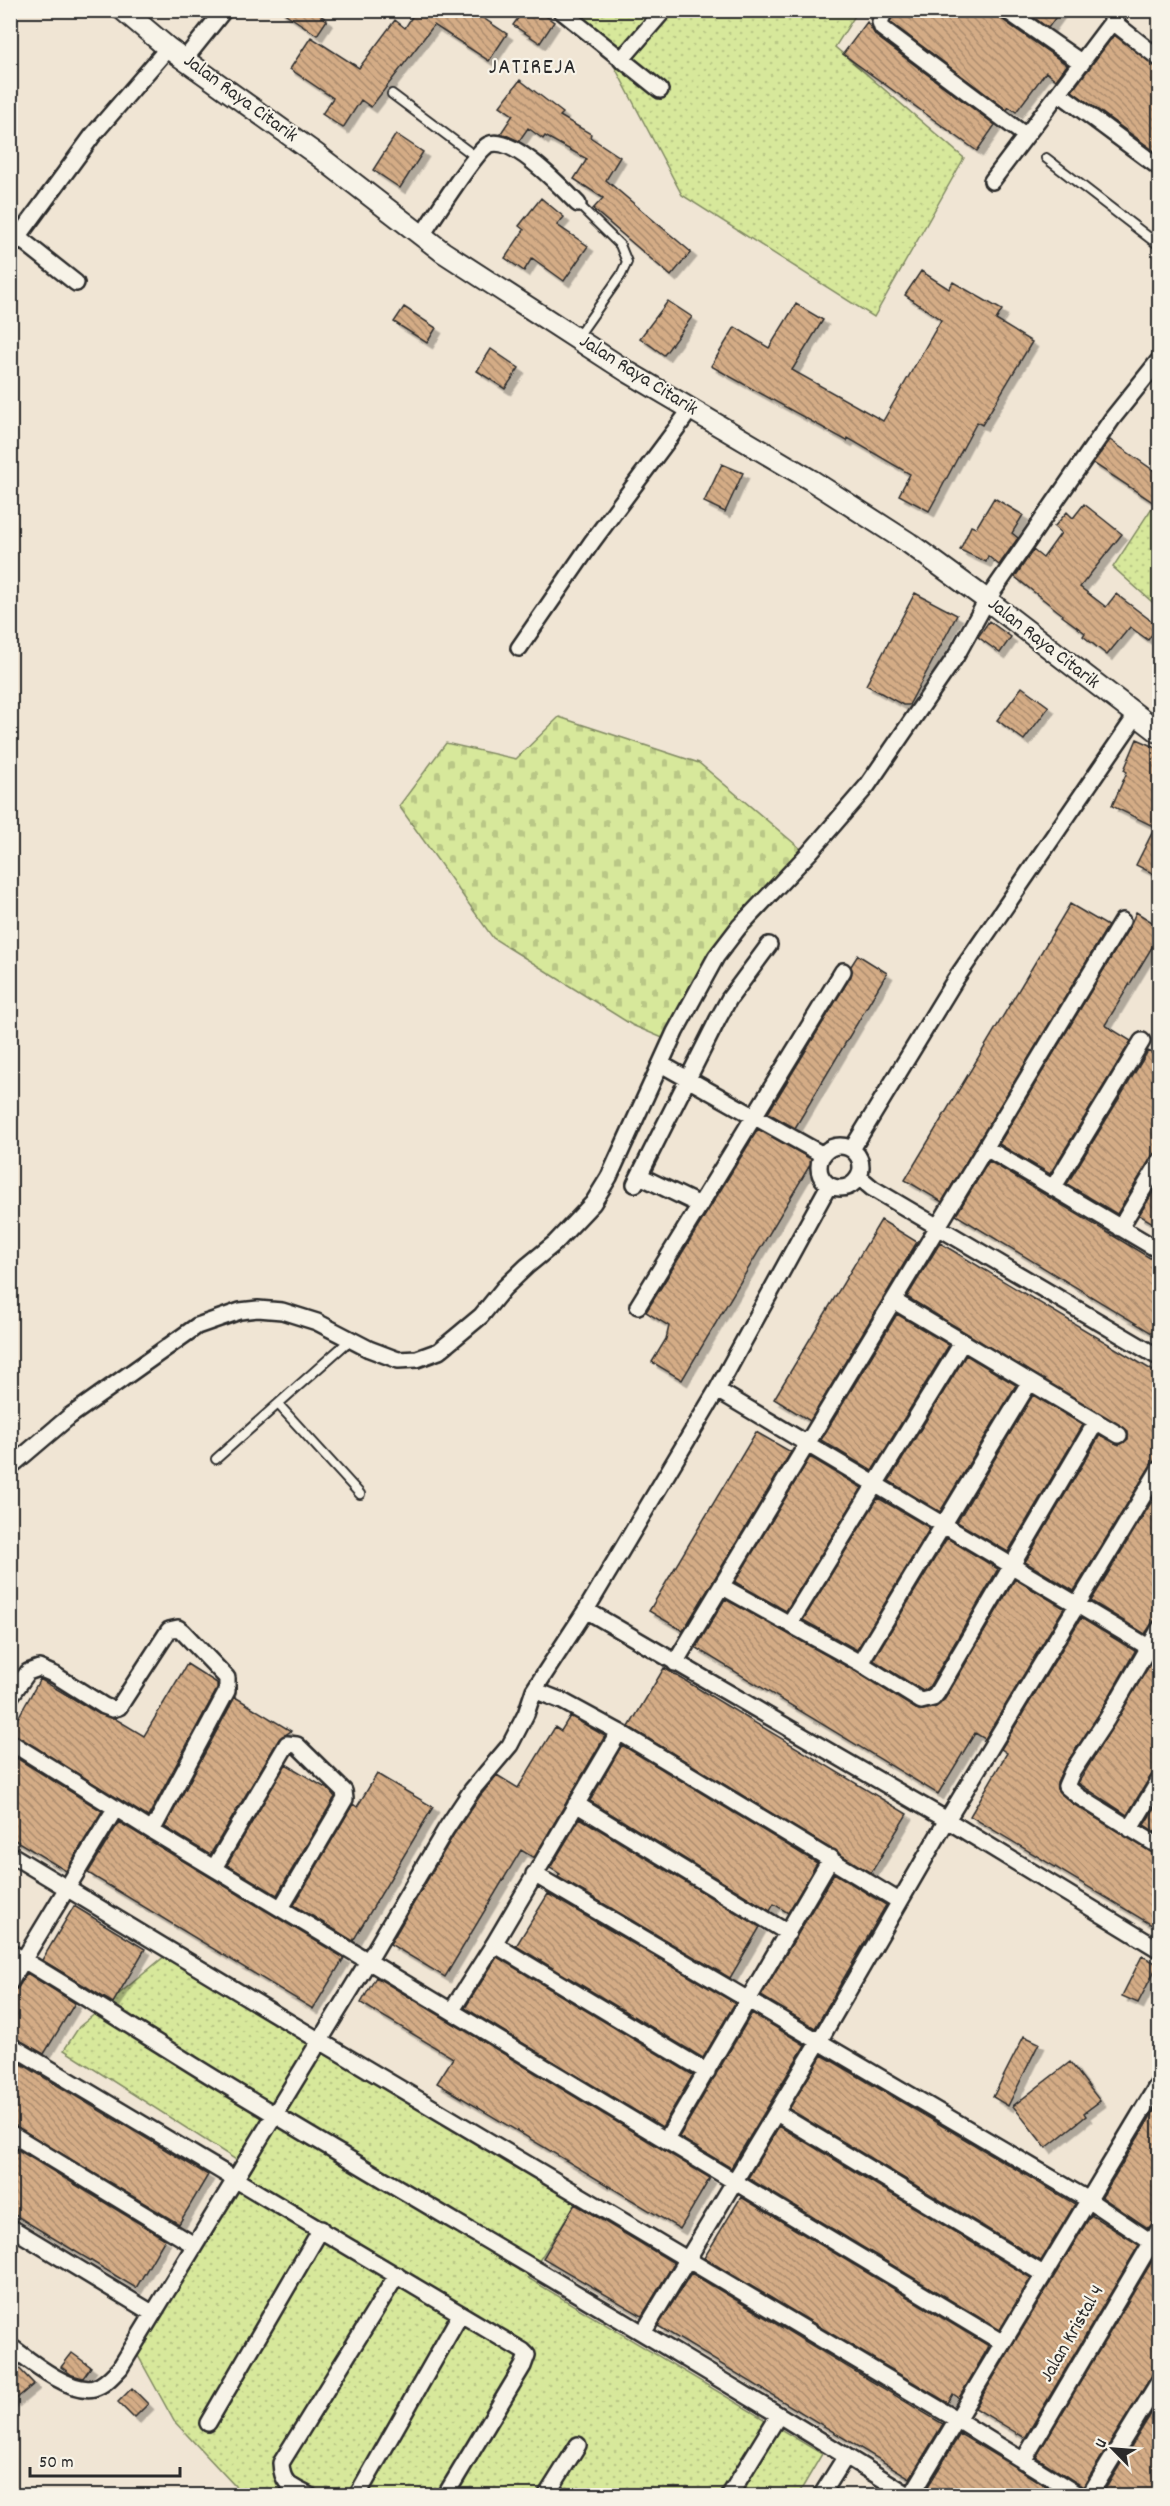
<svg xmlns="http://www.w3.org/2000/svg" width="1170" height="2506" viewBox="0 0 1170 2506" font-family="Dekko,sans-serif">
<defs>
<pattern id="grass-dots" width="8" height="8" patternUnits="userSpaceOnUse" patternTransform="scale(1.5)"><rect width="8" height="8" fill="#d7e89b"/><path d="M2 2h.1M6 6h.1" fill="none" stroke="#b9c786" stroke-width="1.8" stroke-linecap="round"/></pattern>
<pattern id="cemetery-stones" width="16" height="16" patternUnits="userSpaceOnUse" patternTransform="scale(1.5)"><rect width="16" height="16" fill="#d7e89b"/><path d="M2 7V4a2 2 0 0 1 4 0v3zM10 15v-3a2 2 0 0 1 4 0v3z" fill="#b9c786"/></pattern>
<pattern id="building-back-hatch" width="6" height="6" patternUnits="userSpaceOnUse" patternTransform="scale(1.5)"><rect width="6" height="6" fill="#d4ac86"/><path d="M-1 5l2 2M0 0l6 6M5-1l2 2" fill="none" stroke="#ac8c6e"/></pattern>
<filter id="shadow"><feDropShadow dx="5.5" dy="5.5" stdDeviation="0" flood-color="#0004"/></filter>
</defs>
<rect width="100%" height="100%" fill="#f0e5d4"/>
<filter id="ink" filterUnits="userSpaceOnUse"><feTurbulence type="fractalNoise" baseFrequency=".0167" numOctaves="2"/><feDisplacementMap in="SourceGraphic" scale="12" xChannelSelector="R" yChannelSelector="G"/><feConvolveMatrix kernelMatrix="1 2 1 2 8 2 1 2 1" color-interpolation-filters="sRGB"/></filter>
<g filter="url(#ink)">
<path fill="url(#grass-dots)" stroke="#818a63" stroke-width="1.5" d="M556,11H858L835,47L964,158L874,317L682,195L599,37Z
M1159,497V608L1113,567Z
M171,1951L579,2198L528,2278L822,2454L798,2495L259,2496L237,2488L174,2421L136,2352L249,2168L64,2050L79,2027Z"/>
<path fill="url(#cemetery-stones)" stroke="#818a63" stroke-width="1.5" d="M559,717L699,763L814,860L716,966L665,1039L632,1025L493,938L399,806L446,743L516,759Z"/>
<path fill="url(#building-back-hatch)" stroke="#2b2b2b" stroke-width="1.5" filter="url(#shadow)" d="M280,10H313L327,20L317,35Z
M413,10H471L507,34L489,61L434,25L371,107L361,100L343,128L322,114L333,98L290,69L311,37L359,68L395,20L405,28L415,12Z
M524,10H537L554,22L540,43L513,25Z
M895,10H996L1000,18L1067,65L1056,80L1046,72L1016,112L1009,107L1007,110L890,22Z
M1024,10H1061L1048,28Z
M867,22L876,36L995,125L977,151L843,54Z
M1114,35L1160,69V155L1072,91Z
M520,80L563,113L560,116L591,134L590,137L620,157L606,180L691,252L671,276L593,209L603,198L574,179L587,159L545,136L543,139L528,128L519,141L501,133L513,115L500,106Z
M396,134L423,152L400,188L373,170Z
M541,198L564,217L557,225L588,246L564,281L532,258L524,271L505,258L524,230L519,226Z
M921,271L949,289L953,282L1002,310L996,320L1032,342L982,425L977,422L929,511L899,495L910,474L848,438L847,441L711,366L735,327L769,348L796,304L823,320L792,370L883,421L941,320L905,295Z
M668,301L692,317L664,355L640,338Z
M404,307L436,328L427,343L394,322Z
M491,349L519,368L505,389L477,371Z
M1110,440L1160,475V493L1154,503L1093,463Z
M722,464L743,473L725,512L704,502Z
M994,498L1023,515L1012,533L1018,538L999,565L988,556L986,562L960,550L971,526L976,528Z
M1084,504L1122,534L1080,587L1106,607L1116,594L1158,626L1148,640L1130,627L1107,655L1083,636L1085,633L1062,616L1063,615L1015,577L1033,550L1043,558L1061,533L1054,527L1067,512L1073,518Z
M915,593L957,615L909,705H903L866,685Z
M989,621L1011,637L1000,653L978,637Z
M1022,687L1049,707L1024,740L997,720Z
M1137,739L1160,749V877L1136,865L1155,827L1112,806L1127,772L1124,770Z
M1070,904L1108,926L942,1202L905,1180Z
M1136,912L1160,927V934L1105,1025L1131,1041L1050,1174L999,1144L1130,926Z
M858,955L887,973L795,1128L768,1113L851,976V966Z
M1148,1051L1160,1058V1151L1152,1156L1117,1214L1067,1184Z
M758,1129L813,1160L682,1380L652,1362L666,1339L669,1326L646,1312Z
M989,1161L1160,1264V1338L956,1215Z
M1160,1181V1227L1139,1215Z
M881,1220L917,1242L810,1421L774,1399Z
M940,1243L1160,1375V1458L1152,1463L1074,1591L1025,1562L1100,1435L1119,1445L1128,1439V1431L907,1297Z
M897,1314L949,1345L872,1471L821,1440Z
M966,1355L1016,1385L940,1512L889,1481Z
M1033,1395L1083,1425L1008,1552L957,1522Z
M756,1432L791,1452L683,1631L649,1611Z
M810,1457L862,1488L786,1611L735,1582Z
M1160,1488V1618L1152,1623L1145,1634L1091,1601Z
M878,1498L930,1528L857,1650L803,1620Z
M947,1538L998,1569L929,1687L923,1691L873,1660Z
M1015,1579L1064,1608L985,1739L975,1733L938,1794L696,1648L725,1599L855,1671L916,1709L923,1710L936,1707L945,1699Z
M1081,1618L1135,1651L1099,1714L1064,1767L1057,1782V1789L1073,1804L1160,1857V1930L970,1816L1007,1753L1001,1749Z
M1152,1661L1160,1664V1769L1152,1774L1127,1815L1078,1783Z
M187,1664L217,1683V1689L148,1817L10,1732L40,1679L99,1714L114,1718L144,1736Z
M664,1668L907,1814L871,1873L629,1727Z
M235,1697L291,1731L279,1739L210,1855L165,1827Z
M570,1716L605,1736L534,1858L521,1850L445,1977L390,1944L454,1834L480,1796L497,1775L518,1788L555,1727L561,1731Z
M622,1745L817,1863L788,1913L774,1904L770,1911L590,1801Z
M10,1754L102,1811L66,1871L10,1837Z
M286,1764L329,1790L335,1797L277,1895L227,1865Z
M377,1774L433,1807L353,1941L294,1905L353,1804L357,1807Z
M1160,1799V1835L1144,1825Z
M580,1818L760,1927L730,1978L558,1877L560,1874L550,1868Z
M119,1822L344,1958L313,2009L88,1873Z
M834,1873L886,1905L815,2028L761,1996Z
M548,1894L735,2003L703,2058L516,1946Z
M74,1906L145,1949L113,2003L42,1960Z
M1142,1956L1158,1964L1138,2003L1122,1996Z
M497,1957L693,2075L662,2127L465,2008Z
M27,1973L75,2003L44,2054L10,2035V1992L18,1988Z
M376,1977L710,2178L680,2229L437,2083L453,2058L361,2003Z
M752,2013L805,2045L731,2168L679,2137Z
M1024,2036L1039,2043L1008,2106L993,2097Z
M822,2055L1075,2204L1041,2261L789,2109Z
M10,2057L208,2175L179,2224L10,2123Z
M1070,2062L1100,2101L1084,2113L1086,2116L1046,2148L1013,2106Z
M1160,2101V2217L1148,2228L1102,2197Z
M779,2126L1031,2278L1000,2330L748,2178Z
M10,2145L165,2239L136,2288L10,2212Z
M741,2197L989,2346L959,2398L953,2394L948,2403L704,2258Z
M575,2204L674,2263L642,2316L543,2258Z
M1091,2215L1139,2245L1025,2438L975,2408Z
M1155,2256L1160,2259V2370L1152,2375L1083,2487L1036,2457Z
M691,2273L943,2424L910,2478L658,2326Z
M72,2353L91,2367L83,2378L72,2375L61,2367Z
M10,2359L34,2384L10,2404Z
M132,2388L148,2404L134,2418L118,2402Z
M1160,2399V2496H1101Z
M960,2434L1020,2470L1061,2496H939L927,2488Z"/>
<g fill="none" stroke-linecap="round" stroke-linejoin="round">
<defs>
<path id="service" d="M392,94L476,157
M1046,158L1160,246
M576,339L621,275L627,262L620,245L578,204
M278,1404L360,1494
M216,1459L350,1340"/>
<path id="minor" d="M560,10L660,90
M885,10L880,22L882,28L1026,136
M1006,10L1082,63
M1112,21L1160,59
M184,60L224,10
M621,60L664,10
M1059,93L1160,168
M992,181L1121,10
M422,235C432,220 476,151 488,145C511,133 563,189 578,204
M18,237L76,283
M10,248L93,135L168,48
M519,648L592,542L691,409
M661,1064L823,1155
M819 1167a21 21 0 1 1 42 0a21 21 0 1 1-42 0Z
M986,1148L1160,1251
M852,1149L955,980L1136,716
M640,1176L700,1205
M859,1177L872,1188L1160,1358
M635,1184L718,1019L729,999L769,945
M1053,1188L1142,1041
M1120,1228L1160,1161
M894,1301L1119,1435
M638,1306L843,971
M1029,1383L860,1663L921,1701L933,1698L937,1693L1096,1422
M717,1390L1160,1654
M10,1467L70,1416L197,1326L240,1311L258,1309L282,1311L317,1322L369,1349L398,1360L417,1359L439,1351L481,1316L504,1288L527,1266L555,1243L593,1203L609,1177L675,1032L716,957L739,927L810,852L867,786L956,656L987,600L1112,419L1160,359
M723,1587L860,1663
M586,1610L947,1820L1160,1950
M790,1623L962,1343
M1160,1628L1107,1719L1072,1772L1066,1786L1078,1796L1160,1847
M675,1663L1122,921
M534,1690L562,1701L619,1732L899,1901
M10,1697L28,1672L39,1668L55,1675L104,1706L112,1709L119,1707L169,1630L178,1628L182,1631L227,1678V1691L152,1831
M10,1742L152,1831L1003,2343
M576,1804L788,1933
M1130,1829L1160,1779
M10,1854L310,2035L956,2419L1080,2496
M214,1868L287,1744L297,1745L344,1791L345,1799L281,1908
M534,1874L1087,2199L1160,2248
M494,1944L707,2072
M10,1952C97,2003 180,2059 267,2110C481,2238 698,2363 910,2496
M10,1982L115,1809
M452,2010L494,1944L619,1732
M10,2045L523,2351L527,2355L523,2366L445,2496
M777,2113L1043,2274
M10,2133L194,2245
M666,2140L831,1858
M10,2227L152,2313
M643,2333L818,2043L947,1820L1160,1468
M10,2346C29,2360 70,2394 94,2388C105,2385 113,2375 120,2368L369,1960L446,1829L472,1790L510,1745L526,1714L534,1690L586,1610L717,1390L829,1185
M208,2423L321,2229
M1023,2461L1160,2228
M310,2496C291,2486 282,2485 281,2463L397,2275
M357,2496L460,2315
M546,2496L578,2445
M729,2496L778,2416
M821,2496L846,2456
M911,2496L1160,2081
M1089,2496L1160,2380"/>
<path id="tertiary" d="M123,10L168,48L316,154L443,252L628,372L811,480L909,543L987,600L1160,733"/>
</defs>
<use href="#service" stroke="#2b2b2b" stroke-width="12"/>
<use href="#minor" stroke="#2b2b2b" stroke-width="20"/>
<use href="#tertiary" stroke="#2b2b2b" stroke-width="24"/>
<use href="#service" stroke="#f7f3e8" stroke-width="8"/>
<use href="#minor" stroke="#f7f3e8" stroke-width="15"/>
<use href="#tertiary" stroke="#f7f3e8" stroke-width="20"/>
</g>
</g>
<g text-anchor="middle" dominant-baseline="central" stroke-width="4.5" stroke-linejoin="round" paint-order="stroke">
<g font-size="20" fill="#2b2b2b" stroke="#f7f3e8">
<text transform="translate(240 99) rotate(36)">Jalan Raya Citarik</text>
<text transform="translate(638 376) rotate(32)">Jalan Raya Citarik</text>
<text transform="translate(1043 644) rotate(38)">Jalan Raya Citarik</text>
<text transform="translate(1073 2334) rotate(-60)">Jalan Kristal 4</text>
</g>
<g font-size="22" letter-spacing="1.5" fill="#2b2b2b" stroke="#f7f3e8">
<text x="533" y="68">JATIREJA</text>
</g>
</g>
<rect width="1170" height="2506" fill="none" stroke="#f7f3e8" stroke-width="36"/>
<rect x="18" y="18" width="1134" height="2470" fill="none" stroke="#2b2b2b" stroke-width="2" filter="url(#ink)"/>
<g transform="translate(1113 2449) rotate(295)" stroke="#f7f3e8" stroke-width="4.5" paint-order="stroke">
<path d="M0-4.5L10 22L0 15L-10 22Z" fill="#2b2b2b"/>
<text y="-9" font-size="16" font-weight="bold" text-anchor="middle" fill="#2b2b2b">U</text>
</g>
<path d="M30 2467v9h150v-9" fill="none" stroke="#2b2b2b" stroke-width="3"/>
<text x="39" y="2467" font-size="18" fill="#2b2b2b" stroke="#f7f3e8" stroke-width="4.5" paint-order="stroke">50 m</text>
</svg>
